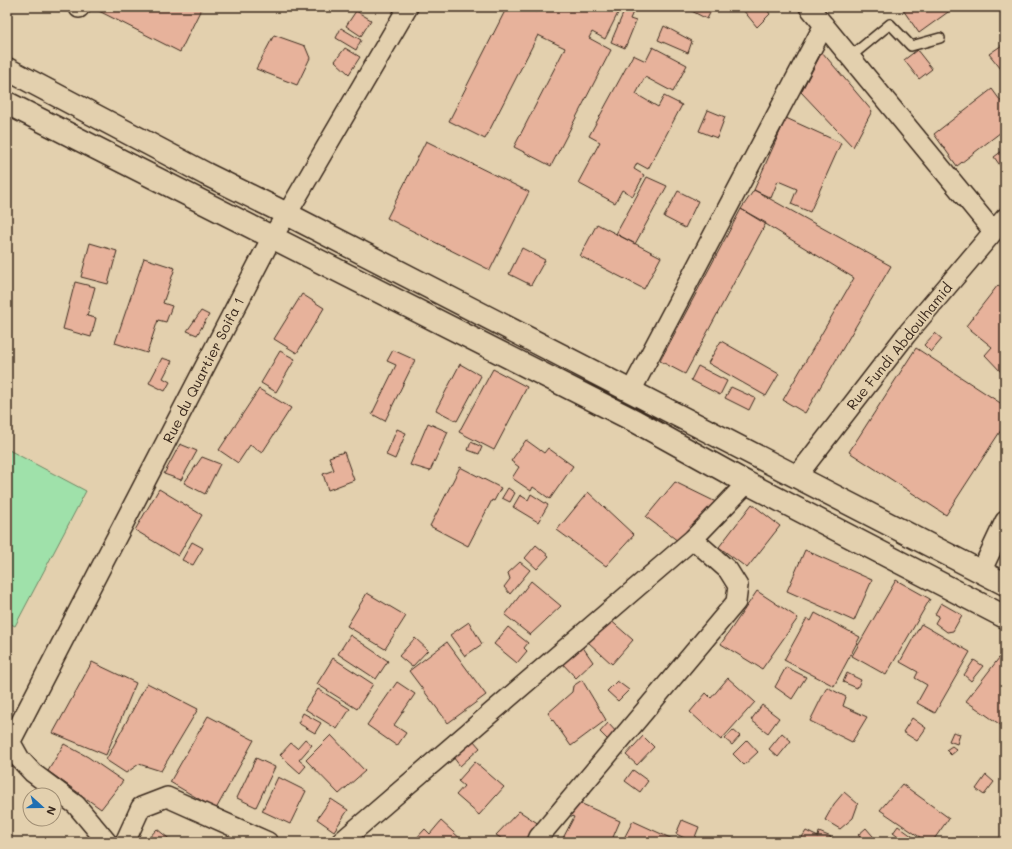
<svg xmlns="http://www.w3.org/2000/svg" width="1012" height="849" viewBox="0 0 1012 849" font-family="Mali,sans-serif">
<rect width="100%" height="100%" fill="#e3d0ae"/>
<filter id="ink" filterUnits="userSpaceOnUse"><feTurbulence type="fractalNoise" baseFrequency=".025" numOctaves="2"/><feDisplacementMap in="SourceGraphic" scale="8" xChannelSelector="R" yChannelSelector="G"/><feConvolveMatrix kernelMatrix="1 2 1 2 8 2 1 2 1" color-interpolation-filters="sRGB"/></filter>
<g filter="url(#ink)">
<path fill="#9fe1aa" stroke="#6d8664" d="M7,449L86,491L15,626L7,622Z"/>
<path fill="#e7b29b" stroke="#3b2a1e" d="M91,7H202L180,52Z
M507,7H527L536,12L539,7H615L620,9L605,39L592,32L589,38L611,50L551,166L514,147L565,48L538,35L485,139L449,121Z
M684,7H713L707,19Z
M747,7H765L770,14L757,27L743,10Z
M901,7H955L919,33Z
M625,9L633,12L630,19L636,21L625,48L611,42Z
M356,11L371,20L361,36L346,26Z
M664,26L692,41L688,53L658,40Z
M341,28L361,40L356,50L336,38Z
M274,35L305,46L310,58L297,85L256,69Z
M1005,43V74L989,54Z
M653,47L687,65L673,92L645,77L636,94L658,107L664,96L682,105L648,169L637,163L634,169L644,175L633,196L622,190L615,203L578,183L600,142L589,136L633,55L646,61Z
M345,48L360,57L349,74L335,61Z
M917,50L932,69L919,79L904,60Z
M822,52L872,111L853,147L801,92Z
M992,89L1005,107V129L957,166L934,134Z
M708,110L725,117L717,138L699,131Z
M786,118L841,143L810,212L791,204L797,189L778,181L771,198L754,190Z
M426,141L529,192L490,270L387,218Z
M1002,151L1005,156L1004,171L994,157Z
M647,177L667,186L635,244L616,234Z
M754,190L891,266L805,413L783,400L854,278L741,209Z
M678,191L698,201L685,228L664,217Z
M741,209L766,223L685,374L660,361Z
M597,224L661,257L644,289L580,256Z
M90,243L117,251L108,284L81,277Z
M522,248L545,260L531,285L509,274Z
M144,258L175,268L163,303L172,306L166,322L158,320L147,353L115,343Z
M75,282L95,287L87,316L96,318L91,337L63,329Z
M998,285L1005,291V370L1002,373L985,355L992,347L966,326Z
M302,294L324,308L297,353L274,339Z
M201,311L209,315L197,335L187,331Z
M935,333L942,339L931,352L924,345Z
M721,341L779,374L766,396L708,363Z
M916,348L1005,406V424L946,515L849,452Z
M393,350L415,360L385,421L372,414L396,365L387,361Z
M280,351L295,359L276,392L261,383Z
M162,358L172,361L163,378L170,382L165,391L149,383Z
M460,364L481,376L457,421L436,410Z
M698,366L727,381L720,395L691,380Z
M493,369L527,387L494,450L459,432Z
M731,387L755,398L749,410L725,398Z
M259,389L291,408L262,453L250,445L238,463L219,450Z
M428,423L448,432L430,471L410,465Z
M397,429L406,433L395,459L386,455Z
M526,440L544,453L548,448L573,466L550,499L533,487L531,491L512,478L519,467L511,461Z
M471,442L482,447L479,454L468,450Z
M180,444L197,451L181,480L164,474Z
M344,452L354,480L328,490L323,474L334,470L329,457Z
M202,457L220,464L205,494L184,483Z
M460,467L501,488L494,501L492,500L468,546L430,526Z
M675,482L718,503L678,541L646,517Z
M508,488L515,493L510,502L502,498Z
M159,489L202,515L178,556L135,530Z
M588,492L634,535L606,566L557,530Z
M531,494L548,505L538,522L513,507L520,495L528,500Z
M752,504L780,526L747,568L719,547Z
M192,542L203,548L193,565L182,560Z
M536,545L549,556L537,569L525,558Z
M805,550L872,580L854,621L787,591Z
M520,562L530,570L510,594L504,587L510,579L508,573Z
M896,580L930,599L886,675L852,656Z
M531,581L561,606L530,635L505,615Z
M757,591L798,618L762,669L721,644Z
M367,593L406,616L385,649L347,626Z
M941,603L962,615L953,631L947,632L935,623L939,616L935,614Z
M815,613L860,637L834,686L784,660L807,618L811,621Z
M608,618L633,640L612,664L588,642Z
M469,622L482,644L465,656L450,635Z
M921,624L970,652L935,713L917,703L927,685L915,678L918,672L900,662Z
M508,627L528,643L524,648L527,651L517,663L494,644Z
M350,635L388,661L376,679L338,654Z
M415,638L428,650L412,667L399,656Z
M447,642L486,695L448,723L409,671Z
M582,646L593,662L576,678L560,661Z
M333,658L373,684L357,709L317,684Z
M999,658L1005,662V728L966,701Z
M974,660L983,666L971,681L964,675Z
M92,662L136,683L106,755L53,733Z
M786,667L806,677L792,699L775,687Z
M847,673L861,680L857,688L843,682Z
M728,678L755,702L721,740L690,712L706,693L711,698Z
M582,680L606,720L571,746L548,713L572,692L573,686Z
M617,681L629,690L618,701L607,691Z
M397,682L415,694L394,725L406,733L397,746L367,725Z
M147,683L198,709L161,771L139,764L126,773L106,760Z
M827,687L846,697L843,706L867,717L852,742L810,721Z
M318,689L350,709L337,729L305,709Z
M762,705L779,718L768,733L751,720Z
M303,713L321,723L315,733L298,723Z
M208,716L254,740L216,809L170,782Z
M912,718L926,728L917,741L903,732Z
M608,723L618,734L610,742L600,732Z
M733,730L740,736L732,745L725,739Z
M953,732L960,734L957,744L949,741Z
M782,733L791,741L778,757L769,749Z
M331,735L365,771L339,794L306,760Z
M643,736L654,747L637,765L626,755Z
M305,739L312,745L299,760L306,766L300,773L280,755L291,743L297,748Z
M473,740L480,748L460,766L453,757Z
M747,740L758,752L744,765L733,754Z
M64,744L88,757L123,781L101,809L48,771Z
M952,746L957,750L951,755L946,750Z
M256,758L275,767L256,807L237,798Z
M475,762L504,787L479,815L456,795L464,786L458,781Z
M633,770L648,781L640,792L625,781Z
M986,775L994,782L984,795L976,789Z
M278,777L306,791L290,824L262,811Z
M902,784L949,818L932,842H927L880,810Z
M844,792L858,804L853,818L840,829L825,820L834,804Z
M331,799L348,810L334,831L317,819Z
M571,799L620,821L611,842H561L574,817L566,814Z
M519,811L539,824L525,842H507L496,835Z
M682,820L699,827L693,842L676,834Z
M441,821L464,842H413L425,829L430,834Z
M633,821L679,842H622Z
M898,826L920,842H905L893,833Z
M866,828L878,842H864L858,835Z
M157,829L173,842H145Z
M806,831L818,837L819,832L831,837L829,842H799Z"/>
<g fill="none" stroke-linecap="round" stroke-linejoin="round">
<defs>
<path id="lane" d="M850,57L890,24L911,46L940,38"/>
<path id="street" d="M809,7L993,231
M79,8L80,7
M631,391L824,25
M797,476L906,335L1005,218
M981,572L1005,521
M7,736L20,759L33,773L76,805L107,842
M11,741L272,237L287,214L408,7
M125,842L141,807L167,797L268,842
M341,842L693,539L747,483
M537,842L539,837L736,602L738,586L728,570L693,539"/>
<path id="secondary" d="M7,69L206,174L287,214L1005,584
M7,103L635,421L747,483L1005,617"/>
</defs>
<use href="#lane" stroke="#3b2a1e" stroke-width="12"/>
<use href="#street" stroke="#3b2a1e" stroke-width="22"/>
<use href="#secondary" stroke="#3b2a1e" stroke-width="25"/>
<use href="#lane" stroke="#e3d0ae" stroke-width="9"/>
<use href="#street" stroke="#e3d0ae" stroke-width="19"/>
<use href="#secondary" stroke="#e3d0ae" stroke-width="22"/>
</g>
</g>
<g text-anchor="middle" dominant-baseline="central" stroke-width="3" stroke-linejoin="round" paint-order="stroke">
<g font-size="14" fill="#3b2a1e" stroke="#e3d0ae">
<text transform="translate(899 346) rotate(-51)">Rue Fundi Abdoulhamid</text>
<text transform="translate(203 370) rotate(-63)">Rue du Quartier Soifa 1</text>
</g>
</g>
<rect width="1012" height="849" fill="none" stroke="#e3d0ae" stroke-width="24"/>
<rect x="12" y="12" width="988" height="825" fill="none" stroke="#3b2a1e" stroke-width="1.5" filter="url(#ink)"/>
<g transform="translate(42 807) rotate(111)"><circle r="19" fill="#e3d0ae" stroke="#a08e74"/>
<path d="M0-3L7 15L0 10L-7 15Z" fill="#1f6fb2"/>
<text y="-6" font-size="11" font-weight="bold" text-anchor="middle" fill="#3b2a1e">N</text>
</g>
</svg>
